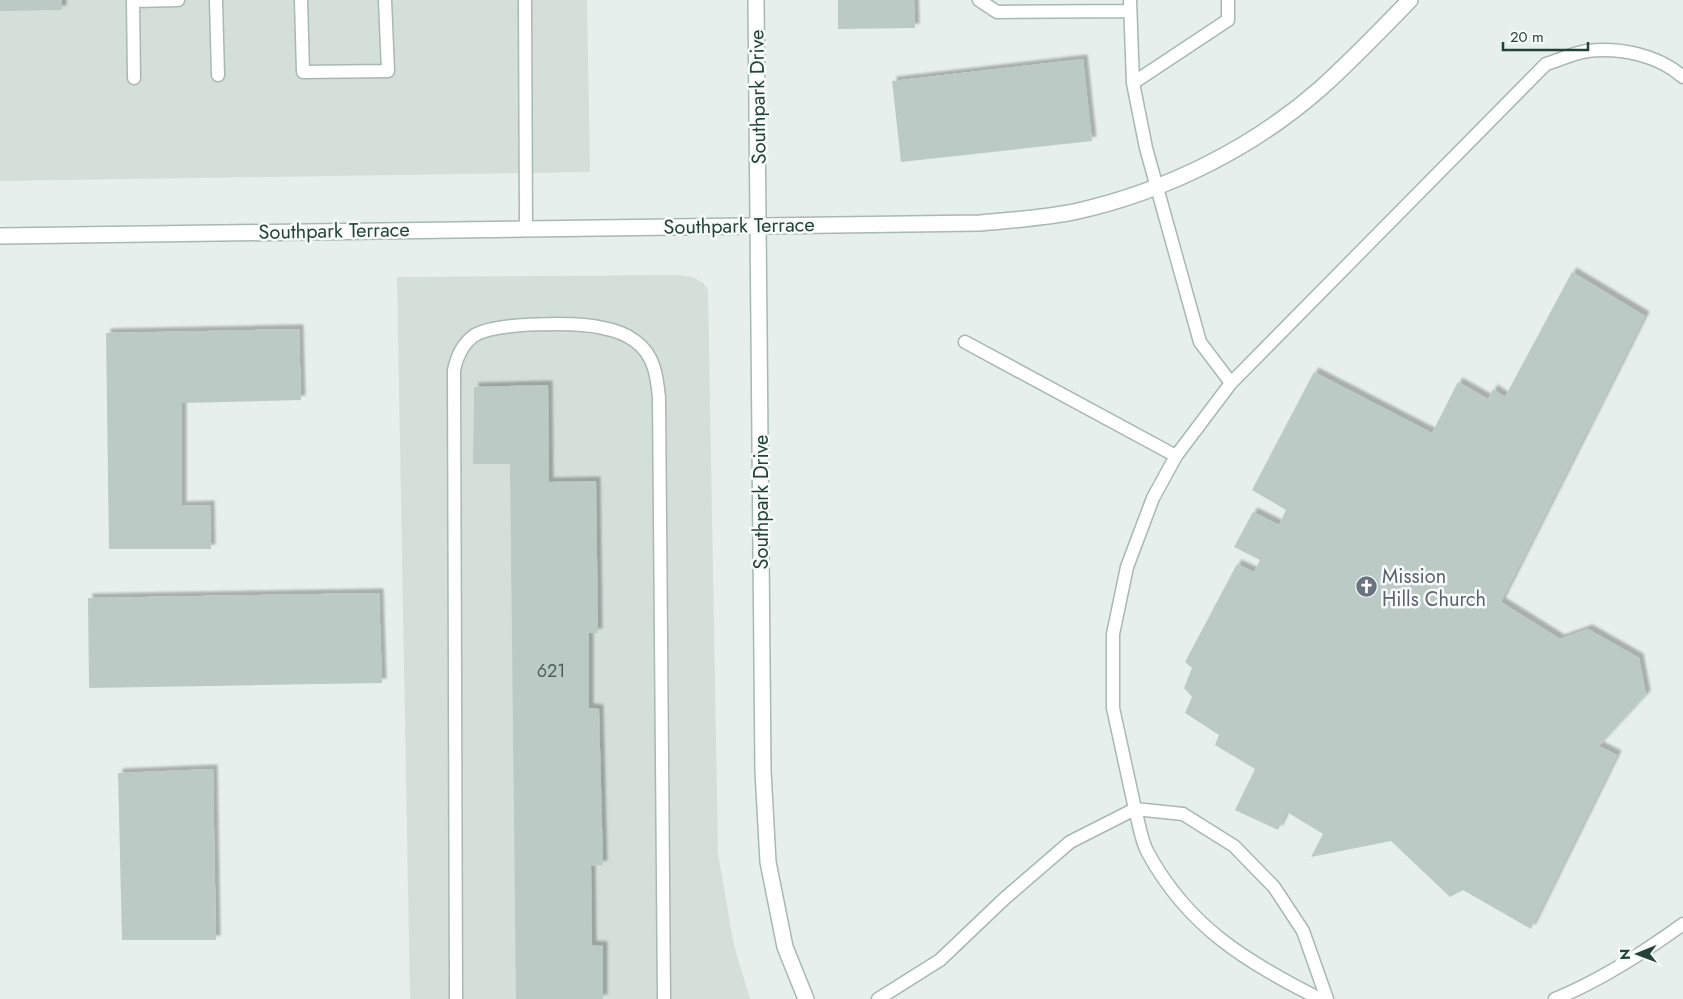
<svg xmlns="http://www.w3.org/2000/svg" width="1683" height="999" viewBox="0 0 1683 999" font-family="Jost,sans-serif">
<defs>
<filter id="shadow"><feDropShadow dx="4.5" dy="-4.5" stdDeviation="1" flood-color="#0004"/></filter>
</defs>
<rect width="100%" height="100%" fill="#e6efeb"/>
<path fill="#d4dfda" d="M0,0H587L590,172L0,181Z
M677,275L693,277L703,283L708,290L718,853L734,946L750,999H410L397,277Z"/>
<path fill="#bbcac4" filter="url(#shadow)" d="M0,0H62V10L0,11Z
M838,0H914L915,28L838,29Z
M1083,59L1092,141L901,162L892,81Z
M1572,272L1645,316L1501,602L1560,639L1588,629L1639,658L1646,695L1599,746L1617,755L1531,929L1463,890L1450,897L1391,841L1311,857L1323,834L1287,812L1278,830L1235,810L1255,769L1215,745L1219,735L1185,713L1192,697L1184,688L1192,668L1185,662L1237,564L1254,572L1260,560L1234,547L1253,512L1279,525L1286,510L1252,490L1314,372L1432,433L1458,382L1488,399L1493,389L1505,397Z
M299,329L301,400L182,403V506L210,505L211,549H109L106,333Z
M548,385L549,482L596,481L598,633H589V708L599,709L603,865L591,866L592,945L603,946V999H516L510,464H473L474,387Z
M379,593L382,683L89,688L88,598Z
M213,769L216,940H122L118,773Z"/>
<g fill="none" stroke-linecap="round" stroke-linejoin="round">
<defs>
<path id="service" d="M133,0L134,78
M216,0L218,75
M301,0L303,72L388,71L385,0
M525,0L526,229
M979,0L997,12L1130,11
M1130,0L1133,83L1146,148L1200,342L1231,383
M133,1L178,0
M1133,83L1228,20V0
M965,342L1176,456
M456,999L454,370C457,356 463,343 475,335C497,322 578,322 603,328C614,330 626,334 635,341C654,354 657,376 659,398L664,999
M878,999L940,960L1004,899L1070,842L1135,809L1113,708V634L1127,567L1153,498L1176,456L1231,383L1546,64C1559,60 1574,53 1587,51C1620,47 1658,55 1683,77
M1320,999C1247,962 1189,928 1148,853C1141,841 1139,823 1135,809L1183,814L1234,846L1274,887L1303,931L1327,999
M1555,999C1601,980 1643,953 1683,924"/>
<path id="minor" d="M756,0L763,771L768,862L785,947L806,999
M0,236L980,223C1013,220 1046,218 1078,211C1166,191 1253,148 1321,88C1352,60 1381,30 1410,0"/>
</defs>
<use href="#service" stroke="#a8b8b2" stroke-width="15"/>
<use href="#minor" stroke="#a8b8b2" stroke-width="18"/>
<use href="#service" stroke="#fff" stroke-width="12"/>
<use href="#minor" stroke="#fff" stroke-width="15"/>
</g>
<defs>
<symbol id="church-disc" viewBox="-11 -11 22 22"><circle r="9.5" fill="#6b7280" stroke="#f7fbf9"/><path d="M-1.2-6h2.4v3.5h3.3v2.4h-3.3V6h-2.4V-.1h-3.3v-2.4h3.3Z" fill="#fff"/></symbol>
</defs>
<g fill-rule="evenodd">
<use href="#church-disc" x="1354" y="574" width="25" height="25"/>
</g>
<g text-anchor="middle" dominant-baseline="central" stroke-width="5" stroke-linejoin="round" paint-order="stroke">
<g font-size="18" fill="#4a645c">
<text x="551" y="671">621</text>
</g>
<g font-size="20" fill="#24423a" stroke="#f7fbf9">
<text transform="translate(758 97) rotate(-91)">Southpark Drive</text>
<text transform="translate(739 226) rotate(-1)">Southpark Terrace</text>
<text transform="translate(334 231) rotate(-1)">Southpark Terrace</text>
<text transform="translate(761 502) rotate(-90)">Southpark Drive</text>
</g>
<g font-size="20" fill="#5b616d" stroke="#f7fbf9" text-anchor="start">
<text x="1382" y="576">Mission<tspan x="1382" dy="23">Hills Church</tspan></text>
</g>
</g>
<g transform="translate(1638 954) rotate(269)" stroke="#f7fbf9" stroke-width="4" paint-order="stroke">
<path d="M0-4L9 19L0 12L-9 19Z" fill="#24423a"/>
<text y="-8" font-size="14" font-weight="bold" text-anchor="middle" fill="#24423a">N</text>
</g>
<path d="M1503 42v8h85v-8" fill="none" stroke="#24423a" stroke-width="2.5"/>
<text x="1510" y="42" font-size="15" fill="#24423a" stroke="#f7fbf9" stroke-width="4" paint-order="stroke">20 m</text>
</svg>
